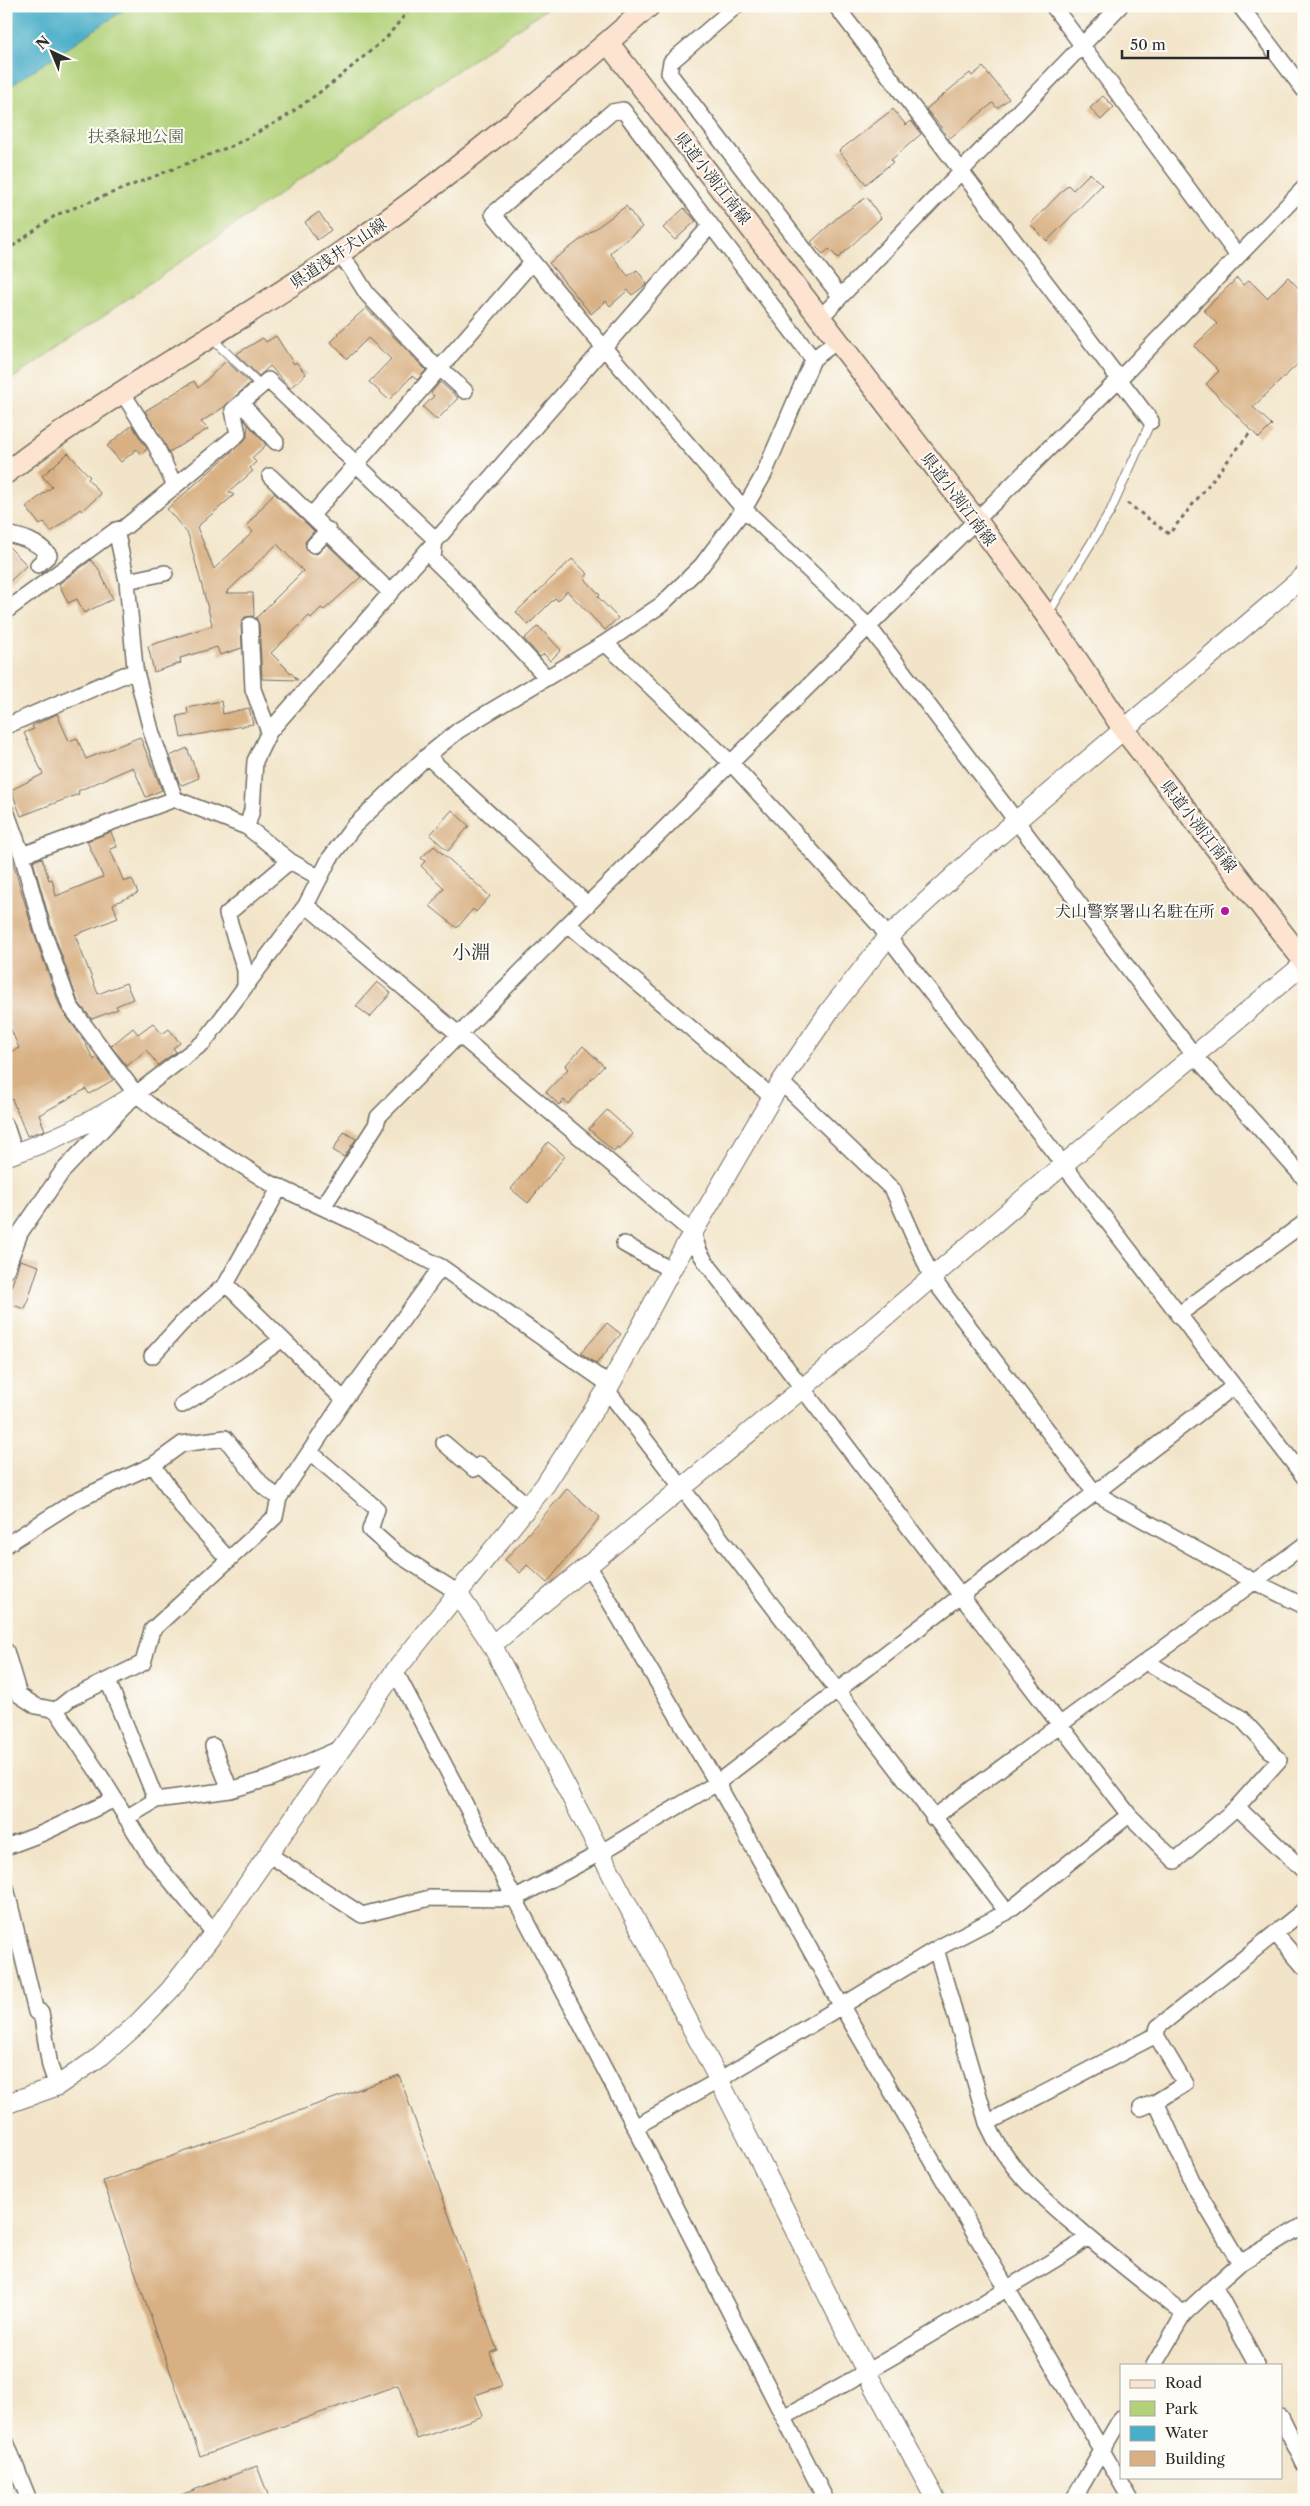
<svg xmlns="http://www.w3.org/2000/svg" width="1310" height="2506" viewBox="0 0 1310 2506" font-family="'Libre Caslon Text','Noto Serif JP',serif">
<rect width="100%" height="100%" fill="#fdfcf7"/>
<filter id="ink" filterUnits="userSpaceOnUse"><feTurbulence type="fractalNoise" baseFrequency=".02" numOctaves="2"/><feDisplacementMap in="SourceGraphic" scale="10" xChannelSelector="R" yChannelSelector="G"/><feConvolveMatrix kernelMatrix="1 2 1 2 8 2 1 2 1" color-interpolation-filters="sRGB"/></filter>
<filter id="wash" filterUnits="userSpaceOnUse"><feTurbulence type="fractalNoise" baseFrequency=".0096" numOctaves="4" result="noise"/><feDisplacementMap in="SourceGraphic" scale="20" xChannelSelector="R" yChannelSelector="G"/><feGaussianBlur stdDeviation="1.12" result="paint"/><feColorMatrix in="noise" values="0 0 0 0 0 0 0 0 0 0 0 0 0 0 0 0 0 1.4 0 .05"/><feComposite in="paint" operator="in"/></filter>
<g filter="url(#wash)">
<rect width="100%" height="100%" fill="#f2e4c8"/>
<path fill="#b2d179" stroke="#6e7e52" d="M84,6H550L6,383V47Z"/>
<path fill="#49aec8" stroke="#3a6c7a" d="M6,6H130L6,89Z"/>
<g id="blocks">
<path fill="#d8b083" d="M983,67L1009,99L997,108L993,103L950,138L926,109L970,73L972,76Z
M1103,96L1114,107L1101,120L1090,108Z
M893,109L906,125L911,121L921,134L891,160L893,162L866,184L839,151Z
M1090,173L1102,185L1047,241L1030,224L1068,185L1073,190Z
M867,197L881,218L838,258L829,249L823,254L811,242L839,216Z
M626,206L642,227L610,253L628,276L637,270L647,284L632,295L628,290L610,306L606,301L591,314L549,263Z
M684,208L696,221L675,240L663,228Z
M319,212L331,230L317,240L305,222Z
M1288,277L1304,294V358L1253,407L1272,425L1259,438L1206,384L1219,371L1194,346L1217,324L1204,310L1237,278L1243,285L1249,280L1267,298Z
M366,308L426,370L417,380L412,376L389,400L369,382L391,359L368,338L347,359L331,342L339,334L338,333Z
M276,336L294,364L296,362L306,374L290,388L270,366L259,376L236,354L263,338L266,342Z
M226,361L250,383L224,407L201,422L208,429L169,452L145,411L194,381L198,388Z
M440,382L458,398L437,420L423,407L434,396L431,393Z
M248,424L266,445L252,458L256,462L250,468L253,471L229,492L234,495L197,527L214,569L253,532L247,525L274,493L314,531L305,542L307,551L317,554L327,544L361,577L324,610L321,608L311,618L309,616L271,653L298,680L262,679L259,625L256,618L303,571L277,544L226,593H253L254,616L245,617L241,625L242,648L220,655L217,647L180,658L181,663L154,672L148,646L211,626L212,624L188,534L167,509L244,441L247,437Z
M132,425L147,449L141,454L137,449L121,462L107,446Z
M68,453L90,477L88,479L101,494L82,511L80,509L51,532L44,522L40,525L26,507L52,487L42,476Z
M6,544L27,565L6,585Z
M572,559L588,574L584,578L600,595L598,597L618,618L605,630L567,591L558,601L555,598L528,625L516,612Z
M91,560L98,568L113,599L84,613L77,599L68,603L59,584Z
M538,626L561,650L550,661L544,654L540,657L524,639Z
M221,701L223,714L249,708L253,724L181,738L177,716L188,714L187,708Z
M57,714L69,741L77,738L86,759L140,737L162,790L146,797L133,767L78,791L79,794L21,816L11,790L43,774L24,733L34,729L32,726Z
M187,748L199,778L182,785L179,782L170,756Z
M452,810L469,826L448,851L430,835Z
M111,832L117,847L110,849L124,882L132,879L138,893L113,904L118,918L75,935L98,994L126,983L133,999L116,1006L118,1009L92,1019L78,1002L51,925L33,861L42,858L49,880L52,879L56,896L103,877L87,841Z
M8,845L33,931L61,1009L83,1039L94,1060L97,1057L113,1080L89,1094L86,1089L39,1115L45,1130L27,1136L12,1099L6,1101V1054L19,1048L6,1018V846Z
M434,846L490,896L476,912L473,909L457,928L430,906L444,888L421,866L425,861L421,858Z
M377,982L391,993L370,1017L356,1006Z
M153,1023L162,1034L169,1029L180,1043L173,1048L176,1052L158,1065L146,1050L127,1066L111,1046L133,1028L138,1034Z
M583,1046L604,1066L568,1104L564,1100L559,1105L546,1092L568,1069L565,1066Z
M607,1110L633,1134L619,1150L617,1148L614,1152L589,1129Z
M344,1132L356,1139L344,1157L333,1150Z
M548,1142L565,1156L528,1203L511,1189Z
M20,1260L39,1266L25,1309L6,1303Z
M607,1323L621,1334L596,1364L581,1353Z
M567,1489L600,1517L547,1583L527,1565L520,1573L505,1560Z
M399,2075L497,2350L490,2353L502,2386L475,2395L483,2416L417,2439L398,2385L200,2456L103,2181Z
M257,2466L270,2500H174L173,2498Z"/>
</g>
</g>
<g filter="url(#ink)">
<use href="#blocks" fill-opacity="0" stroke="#716c62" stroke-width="1"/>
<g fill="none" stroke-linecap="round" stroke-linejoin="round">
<defs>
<path id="service" d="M211,337C227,355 244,368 261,386
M1048,614L1110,512L1151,421"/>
<path id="minor" d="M736,6L671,62L669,73L840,296
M836,6L1151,421
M1053,6L1238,256
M1240,6L1304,90
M339,255L350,267L367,294L438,369
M820,318L1120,6
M813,359L623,110L612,112L493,214L604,348L744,509L869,627L1194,1055L1304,1178
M439,367L465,391
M122,392L155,444L175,486
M241,403L276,442
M270,476L390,592
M312,515L532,262
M116,530L127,581L135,668L152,734L175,799L247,827L290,861L320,878
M6,534C23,537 38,542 49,555L38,565
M314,545L328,530
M127,581L165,573
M6,611L116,530L124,528L238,434L233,410L268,380L435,539L433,559L470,595L547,678
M250,625L253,689L269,732
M605,643L731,763L879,925L1304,1477
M6,726L124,675L136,672
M427,756L588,905
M6,811L22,855L42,928L70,1006L136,1094L164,1116L268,1182L354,1222L441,1267L610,1385
M247,827L252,810L255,761L269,732L710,226
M22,855L175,799
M306,905L693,1233L699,1251L705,1261L1129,1815L1175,1861L1237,1807L1279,1760L1241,1718L1147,1662
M568,924L772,1097
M245,985V970L227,914L290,861
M781,1082L893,1190L932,1278L1095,1493L1255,1582L1304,1606
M6,1126L15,1153
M323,1207L376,1125L378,1117L568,924L1129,369L1304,188
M624,1244L671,1270
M6,1270L20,1233L62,1172L136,1094L204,1042L306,905L330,858L354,826L427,756L459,730L605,643L661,605L702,565L744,509L764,474L813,359L837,341
M226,1284L344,1400
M1178,1315L1304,1223
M152,1356L181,1324L226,1284L280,1187
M607,1390L1007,1912
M182,1405L244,1367L281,1340
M444,1443L474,1469L480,1465L528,1506
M310,1452L377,1509L370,1530L396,1553L457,1592
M153,1465L185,1511L229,1560
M6,1545L75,1501L153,1465L182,1444L225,1438L263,1486L279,1498
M588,1565L717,1783L841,2005L1131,2500
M6,1651L19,1695L36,1706L56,1710L103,1780L150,1856L214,1933
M395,1671L635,2127L826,2500
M108,1681L156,1800
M56,1710L71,1698L143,1663L152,1630L275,1517L279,1498L344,1400L441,1267
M213,1746L230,1790
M1237,1807L1304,1871
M126,1818L156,1800L230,1790L271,1778L339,1749
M933,1818L1304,1545
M6,1847L43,1833L115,1799
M268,1854L362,1915L430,1898L514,1899L600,1853L717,1783L1233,1387
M6,1888L36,2012H41L50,2066L57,2086
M1275,1933L1304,1967
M936,1949L987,2123C1008,2170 1040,2196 1078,2228C1112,2258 1148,2286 1184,2314
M1156,2035L1185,2084L1156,2102L1196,2189L1240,2263
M1141,2108L1156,2102
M987,2123L1156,2035L1158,2027L1304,1910
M635,2127L719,2080L936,1949L1007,1912L1129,1815
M1214,2286L1257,2365
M1154,2365L1184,2314L1214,2286L1240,2263L1304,2225
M784,2417C882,2365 977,2307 1072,2249L1087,2237
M1281,2417L1304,2464
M6,2442L29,2500
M1073,2500L1121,2418"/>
<path id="tertiary" d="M6,1156C53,1141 95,1121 136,1094
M457,1592L492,1645L719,2080L867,2373L936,2500
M492,1645L803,1388L1064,1164L1304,964
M6,2104L57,2086L101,2056L134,2027L170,1990L214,1933L395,1671L545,1485L610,1385L671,1270L781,1082L830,1010L888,937L982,850L1304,576"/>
<path id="secondary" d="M608,43L976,520L1047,616L1125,731L1304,961
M6,473C112,391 230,329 340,253C449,179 550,93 649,6"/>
</defs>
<use href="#service" stroke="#716c62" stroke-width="10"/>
<use href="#minor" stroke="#716c62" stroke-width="18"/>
<use href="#tertiary" stroke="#716c62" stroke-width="21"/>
<use href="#secondary" stroke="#716c62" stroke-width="24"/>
<path stroke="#716c62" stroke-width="3" stroke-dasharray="4 4" stroke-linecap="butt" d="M6,251L56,215L234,145L284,118L335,81L387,37L412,6
M1127,503L1169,534L1250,433"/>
<use href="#service" stroke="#fff" stroke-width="8"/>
<use href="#minor" stroke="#fff" stroke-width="15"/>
<use href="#tertiary" stroke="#fff" stroke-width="19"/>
<use href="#secondary" stroke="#fde4d1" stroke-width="21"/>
</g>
</g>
<circle fill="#b5179e" stroke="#fdfcf7" stroke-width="2" cx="1225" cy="911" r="5"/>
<g text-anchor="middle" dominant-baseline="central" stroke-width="4" stroke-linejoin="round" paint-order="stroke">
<g font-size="16" fill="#545d42" stroke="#fdfcf7">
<text x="136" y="136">扶桑緑地公園</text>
</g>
<g font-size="16" fill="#2b2b2b" stroke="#fdfcf7">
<text transform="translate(713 178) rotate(52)">県道小渕江南線</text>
<text transform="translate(338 253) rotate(-34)">県道浅井犬山線</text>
<text transform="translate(959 499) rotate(53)">県道小渕江南線</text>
<text transform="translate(1199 826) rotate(52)">県道小渕江南線</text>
</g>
<g font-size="16" fill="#2b2b2b" stroke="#fdfcf7" text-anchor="end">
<text x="1215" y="911">犬山警察署山名駐在所</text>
</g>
<g font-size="19" fill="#2b2b2b" stroke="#fdfcf7">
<text x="471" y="952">小淵</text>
</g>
</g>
<rect width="1310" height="2506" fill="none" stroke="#fdfcf7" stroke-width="25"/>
<rect x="1120" y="2364" width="162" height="115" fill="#fdfcf7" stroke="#a9a8a5"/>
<rect x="1130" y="2380" width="25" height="8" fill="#fde4d1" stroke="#a9a8a5"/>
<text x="1165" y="2388" font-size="15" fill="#2b2b2b">Road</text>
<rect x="1130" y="2401" width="25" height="15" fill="#b2d179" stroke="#a9a8a5"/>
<text x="1165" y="2414" font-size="15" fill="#2b2b2b">Park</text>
<rect x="1130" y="2426" width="25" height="15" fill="#49aec8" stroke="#a9a8a5"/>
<text x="1165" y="2438" font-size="15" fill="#2b2b2b">Water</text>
<rect x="1130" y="2451" width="25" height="15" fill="#d8b083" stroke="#a9a8a5"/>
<text x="1165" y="2464" font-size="15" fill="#2b2b2b">Building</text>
<g transform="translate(52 52) rotate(316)" stroke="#fdfcf7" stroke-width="4" paint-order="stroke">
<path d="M0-4L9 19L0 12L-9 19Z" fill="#2b2b2b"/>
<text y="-8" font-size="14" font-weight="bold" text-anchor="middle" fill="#2b2b2b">N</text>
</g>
<path d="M1122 50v8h146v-8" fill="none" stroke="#2b2b2b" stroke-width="2.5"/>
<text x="1130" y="50" font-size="15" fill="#2b2b2b" stroke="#fdfcf7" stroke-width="4" paint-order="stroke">50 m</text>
</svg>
